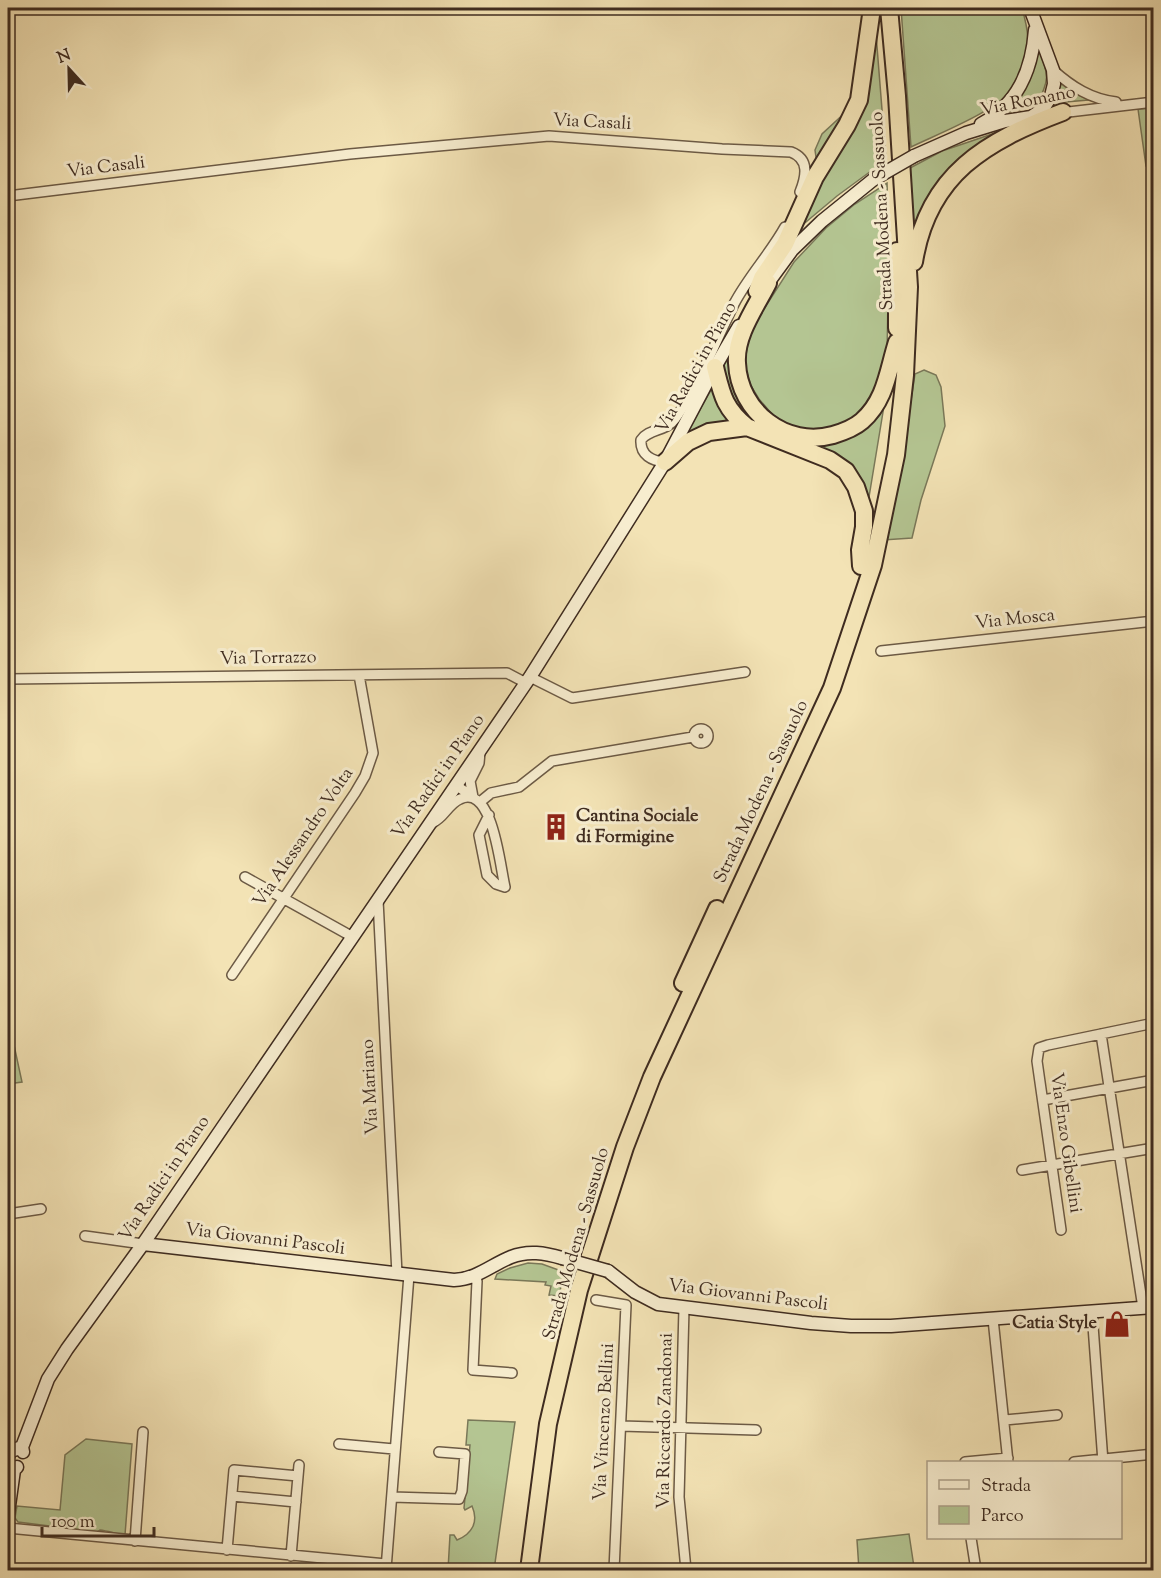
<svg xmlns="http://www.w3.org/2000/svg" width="1161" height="1578" viewBox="0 0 1161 1578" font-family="'Sorts Mill Goudy',serif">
<rect width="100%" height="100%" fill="#f3e3b5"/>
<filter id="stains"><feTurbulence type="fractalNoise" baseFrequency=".00333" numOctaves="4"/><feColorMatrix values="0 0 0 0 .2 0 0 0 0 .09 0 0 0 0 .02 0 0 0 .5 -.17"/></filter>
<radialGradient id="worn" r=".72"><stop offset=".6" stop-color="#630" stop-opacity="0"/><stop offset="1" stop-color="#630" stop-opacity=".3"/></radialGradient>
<path fill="#b4c592" stroke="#7a7859" stroke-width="1.5" d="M901,8H1022C1029,33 1030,41 1022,66C1020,71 1019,78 1017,83C1004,109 937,134 911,147Z
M876,34L886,160L837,196L800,227Z
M1039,49C1049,75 1050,80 1036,106L1005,113C1024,92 1032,77 1039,49Z
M1059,81L1075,93L1089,100L1053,103L1059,94Z
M1153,108V165L1146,166L1138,109Z
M849,109L817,164L815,150L822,134Z
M1004,130L978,147L913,237L910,168L942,151Z
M887,183L889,244L887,353L874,399L856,418L835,428L802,429L777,420L759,399L751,386L745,366L747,344L757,320L794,262L826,228L855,204Z
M735,346V373L779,433L746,418L733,405L722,369Z
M924,370L936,375L941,387L945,426L921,500L912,538L883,540L903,453L915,374Z
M715,383L735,421L684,438Z
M885,400L868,503L812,445Z
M9,1022L22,1082L8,1084V1023Z
M528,1263L542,1264L564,1272L559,1296L549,1295L551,1286L545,1285L546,1282L495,1279L497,1274L510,1268Z
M468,1420L515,1422L494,1570H448L450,1535H454L457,1540C472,1534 479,1522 472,1506L465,1510L464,1508L470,1445H466Z
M86,1439L132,1444L125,1535C116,1534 109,1531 100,1530L97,1532L18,1522L15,1518L17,1506L60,1510L65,1455Z
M909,1534L914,1567L890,1570H859L857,1540Z"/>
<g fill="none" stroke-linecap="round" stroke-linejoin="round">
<defs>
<path id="street" d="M1053,70C1072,87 1091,99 1116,102
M1060,113L1154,102
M8,196L350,154L549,136L722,149L791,152C810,159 806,177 800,192
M665,462C652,461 640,455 641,440C649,428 666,432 675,419C700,384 715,342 734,304C748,277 770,254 785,227
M881,651L1154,621
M530,677L572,698L745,672
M8,679L507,673L526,683
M694 736a7 7 0 1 1 14 0a7 7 0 1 1-14 0Z
M457,786L473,797L470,781L479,763L480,752
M480,802L491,793L519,787L552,761L693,737
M432,823C444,818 448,804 460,799C493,783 500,867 505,887L496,884L487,875L479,835L489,815
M245,877L351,936
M378,900L397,1274
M232,975L355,793L365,776L373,753L359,675
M1101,1034L1143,1308
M1043,1100L1154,1080
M1022,1170L1154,1148
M8,1214L41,1209
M1061,1230L1037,1061L1039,1048L1048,1045L1154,1023
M85,1236L143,1244
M473,1277L477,1281L473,1370L512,1373
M596,1300L626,1305L614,1570
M684,1308L679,1497L686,1570
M1092,1312L1103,1462
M993,1319L1008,1462
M1005,1420L1057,1415
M621,1426L756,1430
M339,1444L394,1449
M965,1462L1008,1458
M1074,1462L1154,1454
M232,1496L296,1502
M392,1497L459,1499L462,1491L465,1454L439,1452
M8,1528L386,1564
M971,1538L976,1570
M135,1541L143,1432
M227,1550L234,1470L298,1476
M291,1556L299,1465
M386,1569L409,1275"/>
<path id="secondary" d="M981,124C1018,104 1032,70 1035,30
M914,156L966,133L1005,121L1031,117L1043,109L1051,96L1054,84L1053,70L1030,8
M765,287L792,250L822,221L874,179
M143,1244L454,1280C477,1279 491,1265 511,1257C528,1250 545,1253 562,1258
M608,1271L635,1292L658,1304L811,1323L851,1326H891L1154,1307
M23,1452L22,1447L48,1379L67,1349L143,1244L530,677L665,462L715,367L739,326
M8,1456L11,1451L22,1447
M8,1513L14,1470L17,1467"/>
<path id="highway" d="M914,262C928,174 986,141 1063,112
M768,283C756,307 735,335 737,363C739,412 786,448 833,435C843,432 854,428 862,421C886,400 888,370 897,342
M757,291L762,278L785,244L815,177L847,125L859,100L872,8
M897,328V251
M715,367C722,395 724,408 747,427
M665,462L688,442L709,432L747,427L830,460L846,471L856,487L864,511V527L860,550L861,566
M683,983L717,909
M529,1570L548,1424L579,1290L625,1147L652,1077L832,688L873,565L896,455L905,375L909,287L897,96L889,8"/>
</defs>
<use href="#street" stroke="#6c5a45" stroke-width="12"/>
<use href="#secondary" stroke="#3f2c20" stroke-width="15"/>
<use href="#highway" stroke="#3f2c20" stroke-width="20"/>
<use href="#street" stroke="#f7edcf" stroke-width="9"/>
<use href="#secondary" stroke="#f7edcf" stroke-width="12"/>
<use href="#highway" stroke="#f3e3b5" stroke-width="16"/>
<defs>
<path id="secondary-bridge" d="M874,179L914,156
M562,1258L608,1271"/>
</defs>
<use href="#secondary-bridge" stroke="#3f2c20" stroke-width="15" stroke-linecap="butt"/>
<use href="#secondary-bridge" stroke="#f7edcf" stroke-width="12"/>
</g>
<defs>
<symbol id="building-bare" viewBox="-9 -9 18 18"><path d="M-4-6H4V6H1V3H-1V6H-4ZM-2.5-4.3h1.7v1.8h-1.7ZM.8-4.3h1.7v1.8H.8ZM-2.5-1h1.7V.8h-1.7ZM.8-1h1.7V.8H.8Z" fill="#8f2418" stroke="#f7edcf" stroke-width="2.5" paint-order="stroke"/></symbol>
<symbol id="shop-bare" viewBox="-9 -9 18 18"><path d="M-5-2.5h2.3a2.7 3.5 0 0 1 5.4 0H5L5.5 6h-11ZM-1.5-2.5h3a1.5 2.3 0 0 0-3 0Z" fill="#8f2418" stroke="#f7edcf" stroke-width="2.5" paint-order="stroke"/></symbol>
</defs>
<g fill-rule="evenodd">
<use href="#building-bare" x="537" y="808" width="38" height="38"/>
<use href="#shop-bare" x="1098" y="1305" width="38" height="38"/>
</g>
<g text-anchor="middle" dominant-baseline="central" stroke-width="6" stroke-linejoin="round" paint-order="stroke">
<g font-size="18" fill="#3f2c20" stroke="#f7edcf">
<text transform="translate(1028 102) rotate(-11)">Via Romano</text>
<text transform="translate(592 123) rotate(3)">Via Casali</text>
<text transform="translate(106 168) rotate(-7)">Via Casali</text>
<text transform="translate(883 211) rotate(-93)">Strada Modena - Sassuolo</text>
<text transform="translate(697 368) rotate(-61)">Via Radici in Piano</text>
<text transform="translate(1015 620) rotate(-6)">Via Mosca</text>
<text transform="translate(268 659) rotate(-1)">Via Torrazzo</text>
<text transform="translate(439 777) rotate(-55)">Via Radici in Piano</text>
<text transform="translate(762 792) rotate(-65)">Strada Modena - Sassuolo</text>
<text transform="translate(304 838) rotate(-56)">Via Alessandro Volta</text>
<text transform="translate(371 1087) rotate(-93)">Via Mariano</text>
<text transform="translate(1065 1143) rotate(82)">Via Enzo Gibellini</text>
<text transform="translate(165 1179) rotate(-56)">Via Radici in Piano</text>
<text transform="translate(265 1240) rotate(7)">Via Giovanni Pascoli</text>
<text transform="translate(577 1244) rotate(-74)">Strada Modena - Sassuolo</text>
<text transform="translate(748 1296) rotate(7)">Via Giovanni Pascoli</text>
<text transform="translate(666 1421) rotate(-89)">Via Riccardo Zandonai</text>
<text transform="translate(605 1422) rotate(-87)">Via Vincenzo Bellini</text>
</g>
<g font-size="18" font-weight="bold" fill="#3f2c20" stroke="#f7edcf" text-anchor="start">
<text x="576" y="817">Cantina Sociale<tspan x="576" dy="21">di Formigine</tspan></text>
<text x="1097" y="1324" text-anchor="end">Catia Style</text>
</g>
</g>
<rect width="1161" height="1578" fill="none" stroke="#f3e3b5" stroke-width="30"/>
<rect x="9" y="9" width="1143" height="1560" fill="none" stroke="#3f2c20" stroke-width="3"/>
<rect x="15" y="15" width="1131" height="1548" fill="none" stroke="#3f2c20" stroke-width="1.5"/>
<rect x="927" y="1461" width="195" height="78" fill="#f7edcf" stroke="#ada089" stroke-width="1.5"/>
<rect x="939" y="1480" width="30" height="9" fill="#f7edcf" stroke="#ada089" stroke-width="1.5"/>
<text x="981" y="1491" font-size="18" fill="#3f2c20">Strada</text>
<rect x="939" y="1506" width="30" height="18" fill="#b4c592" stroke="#ada089" stroke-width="1.5"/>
<text x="981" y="1521" font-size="18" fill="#3f2c20">Parco</text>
<g transform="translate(69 69) rotate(338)" stroke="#f7edcf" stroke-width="4.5" paint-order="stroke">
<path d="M0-4.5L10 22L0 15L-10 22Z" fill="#3f2c20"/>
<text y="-9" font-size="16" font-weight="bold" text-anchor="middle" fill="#3f2c20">N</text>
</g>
<path d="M42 1527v9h112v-9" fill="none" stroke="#3f2c20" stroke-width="3"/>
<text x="51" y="1527" font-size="18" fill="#3f2c20" stroke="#f7edcf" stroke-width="4.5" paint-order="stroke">100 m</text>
<rect width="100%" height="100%" filter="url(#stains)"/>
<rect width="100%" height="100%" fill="url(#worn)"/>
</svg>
